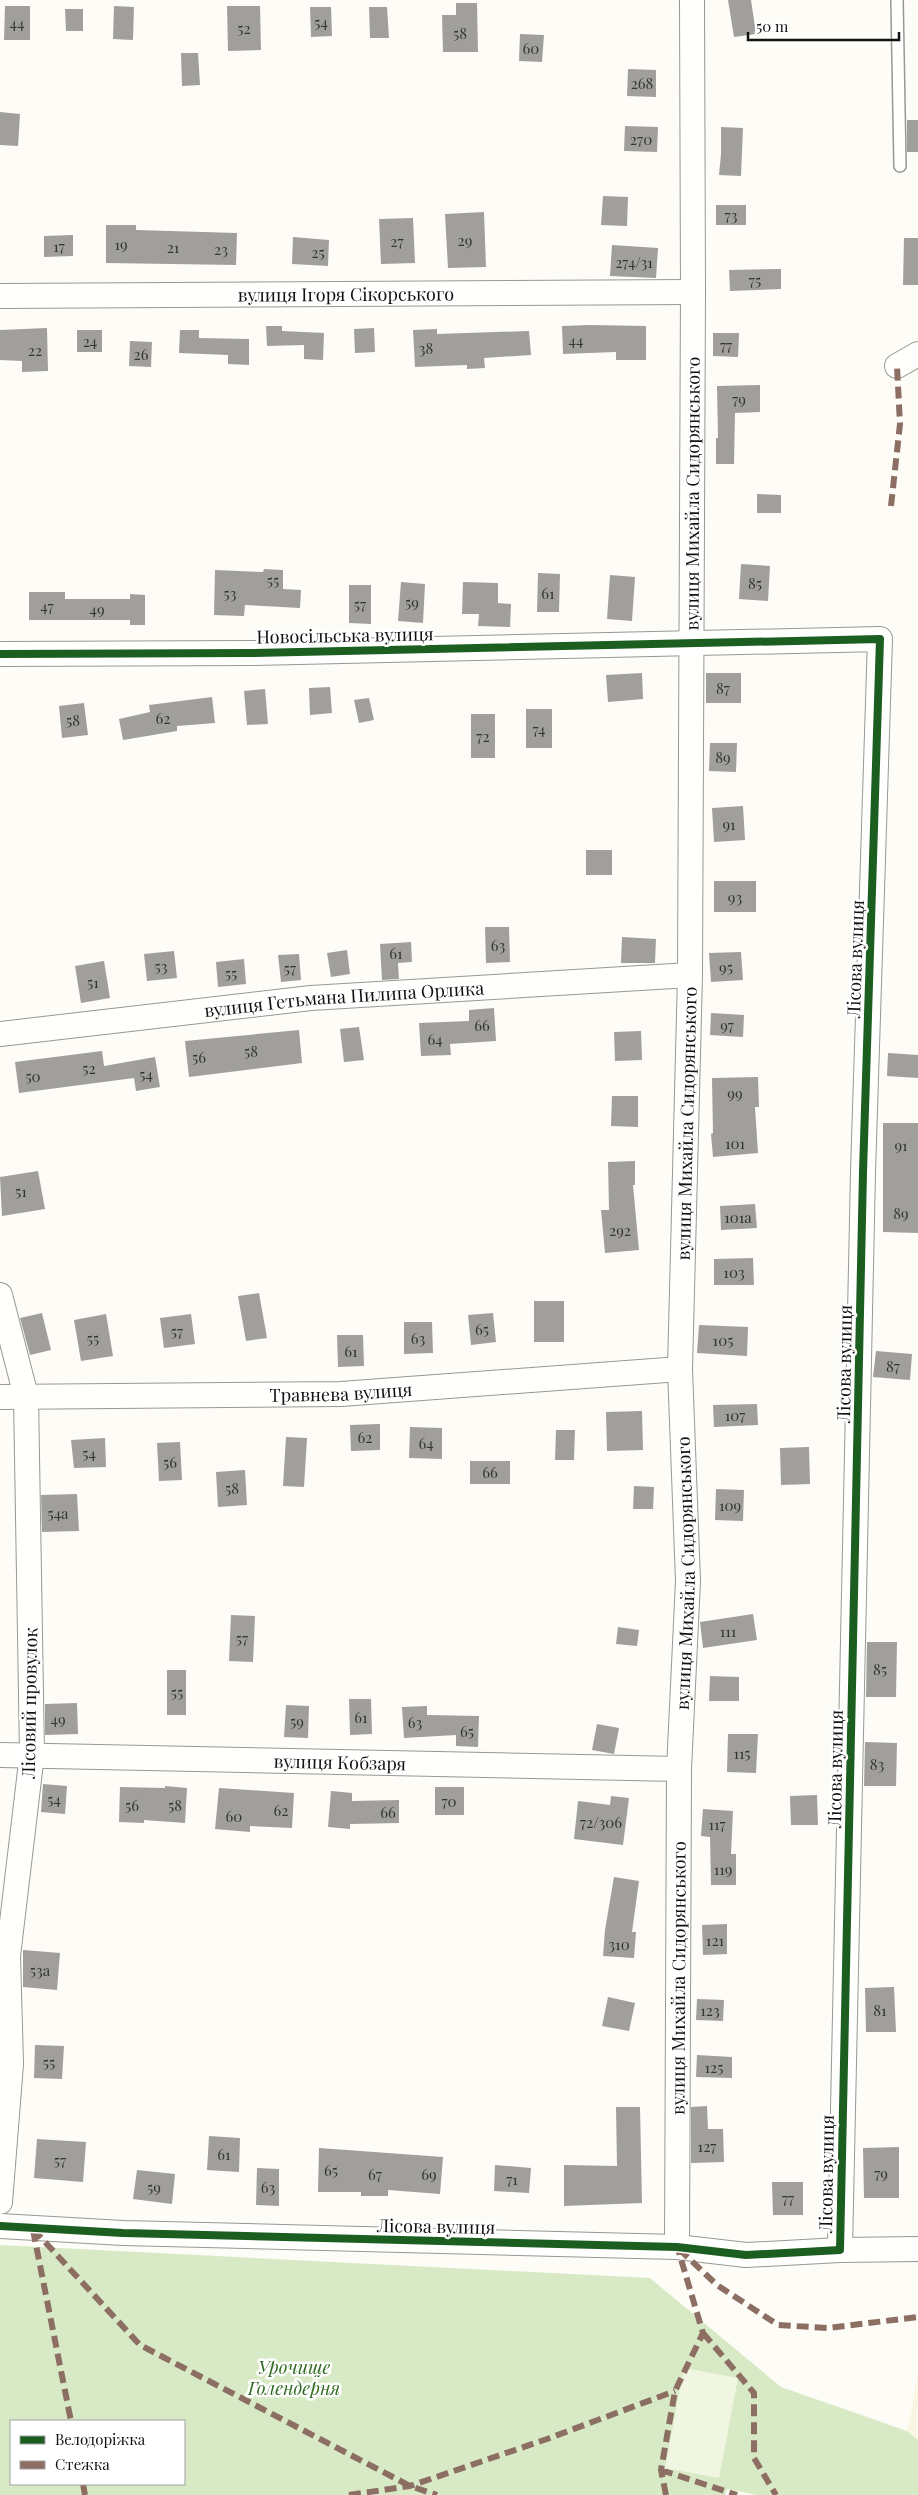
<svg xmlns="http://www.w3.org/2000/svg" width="918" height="2495" viewBox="0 0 918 2495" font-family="'Playfair Display',serif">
<rect width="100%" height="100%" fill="#fdfcf7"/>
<path fill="#f9f7e4" d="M918,2374V2440L907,2431Z"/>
<path fill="#d8eac5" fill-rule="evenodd" d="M0,2245L650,2278L781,2387L907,2431L918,2440V2495H757L727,2489L725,2495H0ZM11,2421H184V2484H11Z"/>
<path fill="#f0f6e1" d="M684,2368L738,2378L719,2478L665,2468Z"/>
<path fill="#a19f9c" d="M728,0H751L756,34L734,37Z
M456,3H477L478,52H443L442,15H456Z
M5,6H30V40H4Z
M114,6L134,7L133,40L113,39Z
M227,6H260L261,50L228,51Z
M310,7H331L332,36L311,37Z
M369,7H387L389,38H370Z
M65,9H83V31H66Z
M520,34L544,35L542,62L519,61Z
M181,53H198L200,85L182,86Z
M628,69L656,70V97L627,96Z
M0,112L20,114L18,146L0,145Z
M907,120H918V152H907Z
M625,126L658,127L657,152L624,151Z
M721,127L743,128L741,176L719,175L721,154Z
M603,196L628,197L627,226L601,225Z
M716,205H746V225H716Z
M484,212L486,267L448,268L445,214Z
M413,218L415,263L381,264L379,219Z
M106,225H136V230L237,233L236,265L106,263Z
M73,235V256L44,257V236Z
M293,237L329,240L328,266L292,264Z
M904,238H918V285H903Z
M612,245L658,248L656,278L610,276Z
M781,269V289L730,291L729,270Z
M589,325L646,326V360H616V352L563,354L562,326Z
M266,326H282V331L324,333L323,360L304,359V345L267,346Z
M47,328L48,371L22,372V361L0,360V330Z
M374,328L375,352L355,353L354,329Z
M437,329V334L529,331L531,355L484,358L485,368L467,369V365L415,367L413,330Z
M77,330H102V352H77Z
M180,330H199V338L249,339V365L228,364V355L179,353Z
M713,333H739L738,357L713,356Z
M130,341L152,342L151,367L129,366Z
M760,385V412L735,413L734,464H716V438H718L717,386Z
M757,494L781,495V513H757Z
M741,564L770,566L768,601L739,599Z
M264,569L283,570V589L301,590L300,608L245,605L244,616L214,615L215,570L263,572Z
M538,573L560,574L559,612H537Z
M610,575L635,577L632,621L607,619Z
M401,582L425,584L423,623L398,621Z
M463,582L498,583V603L511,604L510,627L478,626L479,614H462Z
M349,585H371V624L349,623Z
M29,592H65V599H130V594L145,595V625H130V620H29Z
M642,673L643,699L608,702L606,675Z
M706,673H741V703H706Z
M330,687L332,713L310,715L309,688Z
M265,689L268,724L247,725L244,691Z
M212,697L215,723L177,726V731L123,740L119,719L150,712L149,705Z
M369,698L374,720L359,723L354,700Z
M84,703L88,735L62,738L59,706Z
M526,709H552V748H526Z
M471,714H495V758H471Z
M710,743H737L736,772L709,771Z
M743,806L745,840L714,842L712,808Z
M586,850H612V875H586Z
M714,881H756V912H714Z
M485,927H509L510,962L486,963Z
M622,937L656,939L655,963H621Z
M411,942L412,962L398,963L399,979L382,980L380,944Z
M347,950L350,974L331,977L327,953Z
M174,951L177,978L147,981L144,954Z
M741,952L743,980L711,982L709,953Z
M299,954L301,980L281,982L278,955Z
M244,959L246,984L218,987L216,962Z
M104,961L110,998L81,1003L75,966Z
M494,1008L496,1041L450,1044L451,1055L421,1056L419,1023L469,1021V1010Z
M711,1013L744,1015L743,1037L710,1035Z
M359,1027L364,1060L344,1062L340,1029Z
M299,1030L302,1063L189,1077L185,1041Z
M641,1031L642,1060L615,1061L614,1032Z
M102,1051L104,1066L155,1057L160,1087L136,1091L134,1078L19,1093L15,1062Z
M888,1053L918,1055V1078L887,1076Z
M758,1077L759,1107H755L758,1153L713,1157L711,1134L713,1133L712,1078Z
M612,1096H638V1127L611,1126Z
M883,1123H918V1233L883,1232Z
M635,1161V1185H633L639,1250L605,1253L601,1210H609L608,1162Z
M38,1171L45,1209L2,1216L0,1177Z
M755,1204L757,1228L721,1230L720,1206Z
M753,1258L754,1285H714V1259Z
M259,1293L267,1338L246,1341L238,1296Z
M534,1301H564V1342H534Z
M42,1313L51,1350L30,1355L20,1318Z
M493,1313L496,1342L471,1345L468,1315Z
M106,1314L113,1356L81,1361L74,1320Z
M191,1314L195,1344L164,1348L160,1318Z
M404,1322H432L433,1353L404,1354Z
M699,1325L748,1327L747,1356L697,1353Z
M337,1335H363L364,1366L338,1367Z
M876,1351L912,1354L910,1380L873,1377Z
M757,1404L758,1425L714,1427L713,1405Z
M642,1411L643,1450L607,1451L606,1412Z
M380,1424V1450L351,1451L350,1425Z
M410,1427L442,1428V1459L409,1458Z
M556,1430H575L574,1460H555Z
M286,1437L307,1438L304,1487L283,1486Z
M105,1438L106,1467L74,1468L71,1440Z
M180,1442L182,1480L159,1481L157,1443Z
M809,1447L810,1484L781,1485L780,1448Z
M470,1461H510V1484H470Z
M245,1470L247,1505L218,1507L216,1472Z
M634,1486L654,1487L653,1509H633Z
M716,1489L744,1490L743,1521L715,1520Z
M77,1494L79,1531L42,1532L41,1495Z
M753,1614L757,1640L703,1648L700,1622Z
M231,1615L255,1616L253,1662L229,1661Z
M618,1627L639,1630L637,1646L616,1644Z
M867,1642H897L896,1697H866Z
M167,1670H186V1715H167Z
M710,1676L739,1677V1701H709Z
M349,1699H371L372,1734L350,1735Z
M77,1703L78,1734L45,1735V1704Z
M286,1705L309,1706L308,1738L284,1737Z
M427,1706V1715L479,1716L478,1747L456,1746V1735L404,1738L402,1707Z
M597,1724L619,1728L614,1754L592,1750Z
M728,1734H758L756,1773L727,1772Z
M865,1742L897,1743L896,1786H864Z
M43,1784L67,1786L65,1814L41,1812Z
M165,1786L187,1788L185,1823L144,1820V1823L119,1822L120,1787L165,1788Z
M435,1787H464V1815H435Z
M219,1788L294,1793L292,1828L250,1826V1832L215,1829Z
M331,1791L352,1793V1801L399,1800V1823L350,1824V1829L328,1827Z
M817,1795L818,1825H791L790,1796Z
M611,1796L629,1798L623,1845L574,1839L578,1801L610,1805Z
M703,1809L733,1811L731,1854H736V1885H711L710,1837L701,1836Z
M614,1877L639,1881L632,1932H636L634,1958L603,1956L605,1930Z
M727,1924V1954L703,1955L702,1925Z
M23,1950L60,1953L57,1990L23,1987Z
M894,1987L896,2032H866L865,1988Z
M608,1997L635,2003L629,2031L602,2026Z
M697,1999L724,2000L723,2021L696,2020Z
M35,2045L64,2046L62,2079L34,2078Z
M697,2055L732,2057V2078L696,2077Z
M707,2106L708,2129H723L724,2162L691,2163V2107Z
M616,2107H640L642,2203L564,2206V2165L617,2166Z
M209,2136L240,2138L239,2172L207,2170Z
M37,2139L86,2142L83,2182L34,2178Z
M899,2147V2198H864L863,2148Z
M319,2148L443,2157L440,2194L388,2190V2196H361V2192H318Z
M495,2165L531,2168L529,2193L494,2191Z
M257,2168L279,2169V2206L256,2205Z
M137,2170L175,2174L172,2204L133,2199Z
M772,2182H803V2215H773Z"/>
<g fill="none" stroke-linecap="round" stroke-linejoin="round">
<defs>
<path id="service" d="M897,0L900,166"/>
<g id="minor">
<path id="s1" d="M0,296L693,292"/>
<path d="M897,366L918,354"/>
<path d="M0,654L253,653L880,639L863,1172L840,2250L746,2255L677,2247L123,2233L0,2226"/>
<path id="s2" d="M0,1034L311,998L690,975"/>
<path d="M0,1295L26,1396L32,1754L8,1956L11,2064L0,2202"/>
<path id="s3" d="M0,1397L341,1394L680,1369"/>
<path id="s4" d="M0,1755L679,1769"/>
<path id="s5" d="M677,2247L679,1769L688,1581L680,1369L690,975L693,292L692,0"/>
<path d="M840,2250L918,2249"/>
</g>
</defs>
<use href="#service" stroke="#979795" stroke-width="14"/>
<use href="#minor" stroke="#979795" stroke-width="26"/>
<use href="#service" stroke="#fffffe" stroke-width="11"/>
<use href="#minor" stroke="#fffffe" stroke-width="24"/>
<path stroke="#8d6e63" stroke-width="6" stroke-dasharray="12 6" stroke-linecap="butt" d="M891,506L900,424L897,366
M33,2229L140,2345L410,2486L437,2495
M33,2230L71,2421
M679,2249L717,2285L778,2325L828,2328L918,2317
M703,2333L754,2393V2458L776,2495
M661,2470L737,2495
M83,2484L85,2495
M349,2495L410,2486L547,2439L675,2391
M666,2495L661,2470L675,2391L703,2333L678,2249"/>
<defs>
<path id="cycleway" d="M0,654L253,653L880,639L863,1172L840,2250L746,2255L677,2247L123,2233L0,2226"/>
</defs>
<use href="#cycleway" stroke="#fff" stroke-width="11"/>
<use href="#cycleway" stroke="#1b5e20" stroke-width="8"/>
</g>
<g text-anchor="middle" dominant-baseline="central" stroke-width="5" stroke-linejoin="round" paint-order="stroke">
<g font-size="15" fill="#353434">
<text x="321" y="22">54</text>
<text x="17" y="23">44</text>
<text x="244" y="28">52</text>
<text x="460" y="33">58</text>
<text x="531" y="48">60</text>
<text x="642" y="83">268</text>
<text x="641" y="139">270</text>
<text x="731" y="215">73</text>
<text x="465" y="240">29</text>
<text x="397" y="241">27</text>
<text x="121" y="244">19</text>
<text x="59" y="246">17</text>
<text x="173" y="247">21</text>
<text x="221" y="249">23</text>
<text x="318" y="252">25</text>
<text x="634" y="262">274/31</text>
<text x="755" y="280">75</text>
<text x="576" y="340">44</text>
<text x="90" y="341">24</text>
<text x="726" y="345">77</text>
<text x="426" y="348">38</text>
<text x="35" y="350">22</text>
<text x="141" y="354">26</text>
<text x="739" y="399">79</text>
<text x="273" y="580">55</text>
<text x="755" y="583">85</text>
<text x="230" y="593">53</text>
<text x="548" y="593">61</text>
<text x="412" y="602">59</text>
<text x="360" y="604">57</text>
<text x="47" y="606">47</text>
<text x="97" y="609">49</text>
<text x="723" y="688">87</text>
<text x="163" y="718">62</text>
<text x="73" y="720">58</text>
<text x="539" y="729">74</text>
<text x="483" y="736">72</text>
<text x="723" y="757">89</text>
<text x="729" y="824">91</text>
<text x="735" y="897">93</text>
<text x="498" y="945">63</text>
<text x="396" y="953">61</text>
<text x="161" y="966">53</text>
<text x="726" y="967">95</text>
<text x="290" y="968">57</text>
<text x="231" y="973">55</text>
<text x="93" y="982">51</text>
<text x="482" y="1025">66</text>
<text x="727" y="1025">97</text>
<text x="435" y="1039">64</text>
<text x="251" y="1051">58</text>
<text x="199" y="1057">56</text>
<text x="89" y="1068">52</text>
<text x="146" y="1074">54</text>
<text x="33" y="1076">50</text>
<text x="735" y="1093">99</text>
<text x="735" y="1143">101</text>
<text x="901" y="1145">91</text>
<text x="21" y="1191">51</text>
<text x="901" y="1213">89</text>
<text x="738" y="1217">101а</text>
<text x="620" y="1230">292</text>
<text x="734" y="1272">103</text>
<text x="482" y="1329">65</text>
<text x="177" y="1331">57</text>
<text x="93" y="1338">55</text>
<text x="418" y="1338">63</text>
<text x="723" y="1340">105</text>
<text x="351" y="1351">61</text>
<text x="893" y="1366">87</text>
<text x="735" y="1415">107</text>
<text x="365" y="1437">62</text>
<text x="426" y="1443">64</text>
<text x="89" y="1453">54</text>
<text x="170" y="1462">56</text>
<text x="490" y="1472">66</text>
<text x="232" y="1488">58</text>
<text x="730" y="1505">109</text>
<text x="58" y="1513">54а</text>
<text x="728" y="1631">111</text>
<text x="242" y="1638">57</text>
<text x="880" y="1669">85</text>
<text x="177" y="1692">55</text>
<text x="361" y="1717">61</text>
<text x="58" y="1719">49</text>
<text x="297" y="1721">59</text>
<text x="415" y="1722">63</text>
<text x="467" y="1731">65</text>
<text x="742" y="1753">115</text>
<text x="877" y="1764">83</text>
<text x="54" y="1799">54</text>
<text x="449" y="1801">70</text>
<text x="132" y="1805">56</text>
<text x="175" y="1805">58</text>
<text x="281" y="1810">62</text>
<text x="388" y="1812">66</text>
<text x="234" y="1816">60</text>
<text x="601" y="1822">72/306</text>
<text x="717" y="1824">117</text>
<text x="723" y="1869">119</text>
<text x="715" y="1940">121</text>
<text x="619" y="1944">310</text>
<text x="40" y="1970">53а</text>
<text x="710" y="2010">123</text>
<text x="880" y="2010">81</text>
<text x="49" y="2062">55</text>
<text x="714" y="2067">125</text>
<text x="707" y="2146">127</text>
<text x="224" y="2154">61</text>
<text x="60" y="2160">57</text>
<text x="331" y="2170">65</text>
<text x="881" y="2173">79</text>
<text x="375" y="2174">67</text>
<text x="429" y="2174">69</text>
<text x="512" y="2179">71</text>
<text x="154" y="2187">59</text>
<text x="268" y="2187">63</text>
<text x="788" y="2198">77</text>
</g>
<g font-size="18" fill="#111" stroke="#fff">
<text stroke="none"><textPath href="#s1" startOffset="346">вулиця Ігоря Сікорського</textPath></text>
<text stroke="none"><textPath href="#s5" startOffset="1754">вулиця Михайла Сидорянського</textPath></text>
<text transform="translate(345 635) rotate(-1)">Новосільська вулиця</text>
<text transform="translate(855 959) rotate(-88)">Лісова вулиця</text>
<text stroke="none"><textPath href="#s2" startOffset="346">вулиця Гетьмана Пилипа Орлика</textPath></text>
<text stroke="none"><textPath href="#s5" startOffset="1124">вулиця Михайла Сидорянського</textPath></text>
<text transform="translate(844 1364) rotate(-89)">Лісова вулиця</text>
<text stroke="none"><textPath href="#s3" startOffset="341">Травнева вулиця</textPath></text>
<text stroke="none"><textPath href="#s5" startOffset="674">вулиця Михайла Сидорянського</textPath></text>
<text transform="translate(29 1703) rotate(-89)">Лісовий провулок</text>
<text stroke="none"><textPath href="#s4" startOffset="340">вулиця Кобзаря</textPath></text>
<text transform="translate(835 1769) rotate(-89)">Лісова вулиця</text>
<text stroke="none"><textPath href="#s5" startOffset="269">вулиця Михайла Сидорянського</textPath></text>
<text transform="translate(826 2174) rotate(-89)">Лісова вулиця</text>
<text transform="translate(436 2226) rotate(1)">Лісова вулиця</text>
</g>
<g font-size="18" font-style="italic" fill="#2f6b1f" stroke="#fff">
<text x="294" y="2367">Урочище<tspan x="294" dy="21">Голендерня</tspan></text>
</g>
</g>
<rect x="10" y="2420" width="175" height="65" fill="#ffffff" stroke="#a0a0a0"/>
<rect x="20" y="2436" width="25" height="8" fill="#1b5e20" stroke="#a0a0a0"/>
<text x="55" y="2445" font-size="15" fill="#111111">Велодоріжка</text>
<rect x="20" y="2461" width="25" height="8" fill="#8d6e63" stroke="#a0a0a0"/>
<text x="55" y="2470" font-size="15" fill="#111111">Стежка</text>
<path d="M748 32v8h151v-8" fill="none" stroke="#111111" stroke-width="2.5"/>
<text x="756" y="32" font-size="15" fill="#111111" stroke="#ffffff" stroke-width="4" paint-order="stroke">50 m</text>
</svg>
